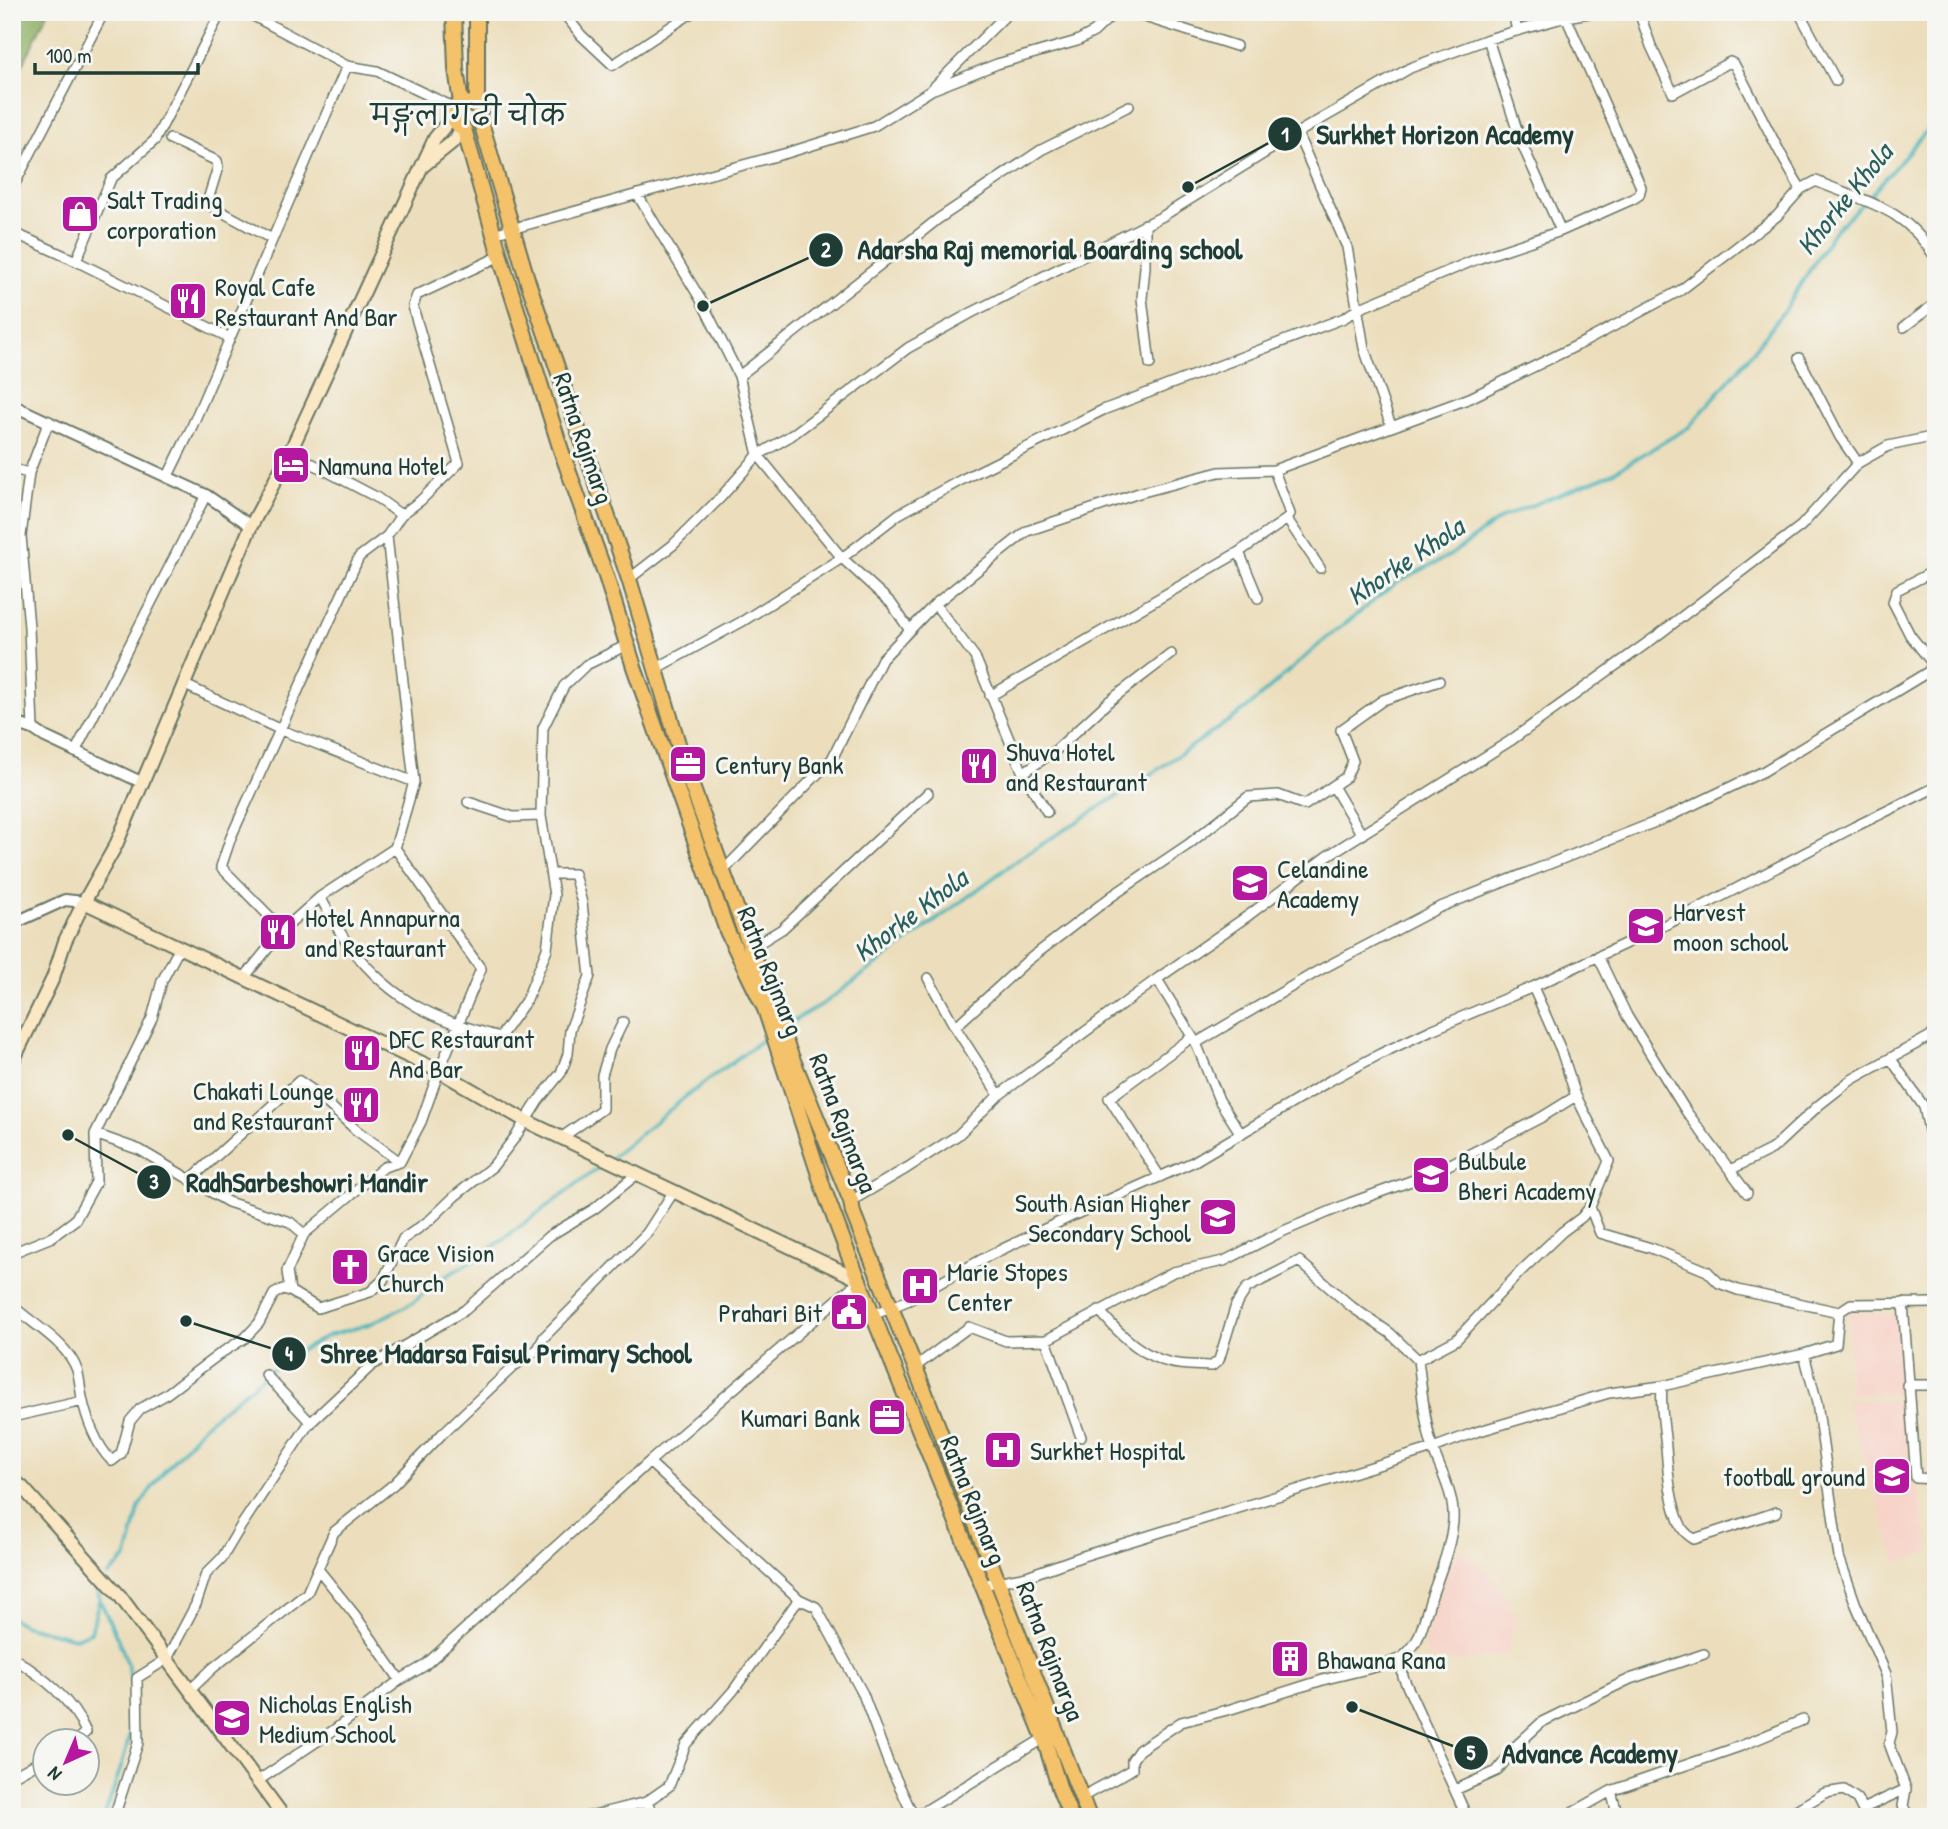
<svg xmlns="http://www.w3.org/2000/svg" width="1948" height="1829" viewBox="0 0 1948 1829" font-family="'Patrick Hand','Playpen Sans Deva',sans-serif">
<rect width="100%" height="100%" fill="#f6f6f2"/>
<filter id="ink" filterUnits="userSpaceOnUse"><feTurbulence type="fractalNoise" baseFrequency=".0143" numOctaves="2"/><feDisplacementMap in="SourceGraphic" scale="14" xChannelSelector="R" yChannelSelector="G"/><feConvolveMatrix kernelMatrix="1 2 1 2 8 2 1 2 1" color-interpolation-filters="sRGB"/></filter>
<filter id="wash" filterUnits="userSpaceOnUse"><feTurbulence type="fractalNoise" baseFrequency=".00686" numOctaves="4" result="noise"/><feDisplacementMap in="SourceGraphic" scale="28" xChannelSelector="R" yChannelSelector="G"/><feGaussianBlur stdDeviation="1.57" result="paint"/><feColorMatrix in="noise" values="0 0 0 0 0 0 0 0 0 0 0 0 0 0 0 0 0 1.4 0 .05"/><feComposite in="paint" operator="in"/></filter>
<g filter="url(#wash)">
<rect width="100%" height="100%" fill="#ecdebc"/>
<path fill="#f7d1c6" d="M1849,1311L1900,1315L1903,1394H1849Z
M1846,1400L1898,1401L1930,1551L1897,1564Z
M1459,1547L1488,1573L1509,1600L1514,1616L1509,1653L1464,1661L1428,1659L1424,1648L1431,1620L1441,1588Z"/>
<path fill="#8cb065" stroke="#56764c" stroke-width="2" d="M12,12H48L12,87Z"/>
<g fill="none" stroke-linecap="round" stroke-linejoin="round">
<path stroke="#43b3ba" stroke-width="3.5" d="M785,1026L826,1002L1020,858L1138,783L1246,709L1322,642L1396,583L1449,556L1503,517L1610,474L1689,427L1748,358L1783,312L1835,230L1867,199L1936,120
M612,1157L689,1094L769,1035
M108,1576L127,1557L140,1505L161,1475L206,1423L284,1360L327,1336L370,1324L414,1302L436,1282L481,1256L606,1162
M102,1581L96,1587C103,1614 120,1637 127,1663C143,1720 122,1764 104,1817
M12,1618L23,1625L75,1638L91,1632L99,1600"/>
</g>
</g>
<g filter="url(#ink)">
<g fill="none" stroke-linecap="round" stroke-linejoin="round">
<defs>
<path id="minor" d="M246,12L347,66L377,71L455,108
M563,12L581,35L613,65L693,12
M1129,12L1236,46
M1513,12L1517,31
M1639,12L1651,46L1673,93L1730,62L1734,64C1757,106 1776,149 1801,189
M1799,12L1836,81
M1488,39L1521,142L1561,231
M934,89L997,64L1077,41L1094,32L1115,12
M1297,133L1347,247L1364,348L1391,426
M170,139L217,161L218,167L207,203L211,206L272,239
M12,189L104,12
M637,194L701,300L739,376L758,455L842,558L891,603L909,629
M1145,224V267L1142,298L1150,364
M12,232L76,261L230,338
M493,234L787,153L874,126L930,91L1009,12
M76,261L111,179L155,140L221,12
M1904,327L1936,303
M1799,358L1840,437L1858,463
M739,376L938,219L1041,150L1129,106
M290,452L376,497L401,515
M12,469L29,473
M167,478L190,431L347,66
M1287,519L1320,568
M1239,552L1258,598
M629,579L673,545L721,497L758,455L792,435L908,348L971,313L1163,216L1297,133L1410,68L1488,39L1566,17L1594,12
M935,604L975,657L1023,773L1047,812
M655,669L743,621L842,558L899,514L963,479L1103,410L1344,318L1358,309L1477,259L1561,231L1633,199L1639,195L1641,187L1566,17
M183,684L281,730L414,782
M990,696L1239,552L1287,519L1290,514L1274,470
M33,729L29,627L21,536L29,473L49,421
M75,752L206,495
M1023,773L1056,750L1108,702L1171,654
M1333,786L1362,835
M468,802L513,817L541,816
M722,872L832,759L882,659L935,604L1027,531L1139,493L1219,472L1274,470L1470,398L1586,341L1681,290L1777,216L1801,189L1816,181C1867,203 1904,206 1936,259
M320,897C330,914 339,933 351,948C394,1003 436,1020 500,1037L527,999L547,949L554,895L541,816L543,728L564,686L586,665L627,645
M283,930L320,897L395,848L414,782L387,536
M751,948L782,929L928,793
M1598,956L1627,1016L1686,1111L1747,1193
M928,978L955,1027L999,1095
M243,979L283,930L221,867L231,837L359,557L387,536L401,515L420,501L459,463L416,318L413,306L417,295L500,256
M1157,979L1196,1043L1219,1100L1241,1134
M1533,987L1561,1050L1576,1096L1609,1161L1590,1207L1600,1233L1651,1248L1707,1271L1719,1283L1738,1290L1839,1312
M955,1027L1027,961L1112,896L1189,844L1248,797L1278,795L1305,805L1346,777L1353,761L1341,730L1383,700L1439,681
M1196,1043L1318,971L1438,908L1668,817L1764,771L1928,672L1933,664L1910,635L1893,602L1897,590L1936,570
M1891,1059L1924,1107L1936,1162
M95,1134L140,1150L228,1202L290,1222L304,1234
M561,1138L602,1109V1075L610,1049L623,1022
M1730,1170L1772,1149L1819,1105L1851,1080L1936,1033
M1160,1177L1109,1098L1192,1037
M191,1179L299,1081L315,1092L356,1130L400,1162
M851,1201L907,1168L958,1135L999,1095L1157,979L1249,915L1327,856L1510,741L1654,638L1801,526L1858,463L1888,446L1936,436
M12,1253L52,1237L75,1220L96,1182L95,1134L152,1018L162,981L180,947
M290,1291L287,1271L304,1234L384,1167L400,1162L421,1122L439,1071L481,969L395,848
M1903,1303L1916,1478L1936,1479
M12,1305C33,1325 67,1342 77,1370C80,1379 80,1389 82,1397C86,1418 97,1447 112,1461L121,1454L130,1421L140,1409L165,1395L221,1353L245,1338L259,1323L274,1294L283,1289L290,1291L318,1308L370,1292L383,1280L403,1239L430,1220L455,1196L493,1166L516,1136L538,1101L561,1073L568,1054L570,1030L590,976L582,903L574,874H552
M1099,1310C1117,1332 1140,1355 1168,1362C1182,1366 1198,1365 1212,1366L1219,1360L1236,1305L1247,1288L1299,1261L1352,1307L1390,1333L1418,1360
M873,1315L909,1300L990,1255L1070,1217L1193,1162L1331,1080L1380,1054L1431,1030L1533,987L1684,916L1854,827L1936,787
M1046,1340L1081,1437
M915,1367L969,1327L1006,1341L1046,1340L1173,1272L1224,1261L1279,1233L1350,1203L1433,1173L1542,1117L1576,1096
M266,1375L311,1423
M1907,1385H1936
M1662,1386C1660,1407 1664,1426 1666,1447C1668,1474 1670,1503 1682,1528C1685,1533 1689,1536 1694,1539L1777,1512
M12,1417L83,1401
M318,1569L355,1615L400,1680
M982,1585L1027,1576L1083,1556L1433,1448L1476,1432L1609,1393L1662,1386L1804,1354L1836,1344L1839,1312L1851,1304L1936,1303
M799,1599L816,1607L863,1694L888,1762L914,1817
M12,1657C43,1677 71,1698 86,1732L74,1742
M189,1691L213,1668L307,1593L334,1532L394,1484L442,1434L514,1366L538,1349L544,1337L647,1233L674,1191
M12,1777L46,1758
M256,1782L334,1730L400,1680L424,1666L649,1462L860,1280
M1906,1789L1903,1806L1909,1817
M1455,1790L1497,1771L1517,1745L1542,1722L1630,1679L1704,1654
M1611,1791L1741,1746L1803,1720
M1081,1798C1098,1787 1115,1780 1132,1769V1760L1139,1750L1181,1722L1231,1709L1326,1679L1384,1665L1401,1658
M646,1802L656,1817
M114,1817L138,1743L137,1678L167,1659L196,1604L206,1574L222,1558L241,1526L308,1425L372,1365L465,1310L549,1236L594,1209L636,1175
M586,1817L646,1802L669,1786L686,1744L733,1691L799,1599L649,1462
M915,1817L1044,1738
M1467,1817L1403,1677L1401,1658C1420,1644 1421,1629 1428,1608C1437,1578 1450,1553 1453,1521C1455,1496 1441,1472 1433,1449C1424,1421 1422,1389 1418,1360L1456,1340L1521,1271L1562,1232L1582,1217L1590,1207
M1565,1817L1611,1791L1618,1817
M1784,1817L1825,1793L1844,1790L1857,1799L1862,1809L1906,1789L1889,1743L1892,1732L1886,1674L1856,1605L1839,1557L1817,1403L1804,1354"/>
<path id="tertiary" d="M12,405L206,495L251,526
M12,722L33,729L45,737L141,782
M12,924L65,900L84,902"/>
<path id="secondary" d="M424,165L455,140L461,129
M84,902L439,1071L524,1120L860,1280
M12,1063L53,978L65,941L84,902L116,845L251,526L290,452L435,138L453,116
M12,1479L23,1488L120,1596L284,1817"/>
<path id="primary" d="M454,12L456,69L461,103
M477,12V106L480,111
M477,106C456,95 443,118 464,129L500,256L561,450L606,576L634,667L727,931L765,1009L824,1190L847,1251L1044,1738L1060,1790L1071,1817
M480,119L528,282L629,579L685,767L782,1034L851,1201L853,1213L915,1367L1089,1817"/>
</defs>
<use href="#minor" stroke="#677564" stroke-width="12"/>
<use href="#tertiary" stroke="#677564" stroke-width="14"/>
<use href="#secondary" stroke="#677564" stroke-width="16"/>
<use href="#primary" stroke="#677564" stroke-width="18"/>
<use href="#minor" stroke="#fff" stroke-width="9"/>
<use href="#tertiary" stroke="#fff" stroke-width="10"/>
<use href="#secondary" stroke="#fae7c3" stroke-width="12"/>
<use href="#primary" stroke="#f3c26a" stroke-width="14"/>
</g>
</g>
<defs>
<symbol id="shop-square" viewBox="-11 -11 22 22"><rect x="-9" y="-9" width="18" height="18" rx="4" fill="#b5179e" stroke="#f6f6f2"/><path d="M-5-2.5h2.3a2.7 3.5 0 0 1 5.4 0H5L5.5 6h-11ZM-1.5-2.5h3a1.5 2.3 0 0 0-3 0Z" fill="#fff"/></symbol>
<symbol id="restaurant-square" viewBox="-11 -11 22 22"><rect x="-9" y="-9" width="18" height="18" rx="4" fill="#b5179e" stroke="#f6f6f2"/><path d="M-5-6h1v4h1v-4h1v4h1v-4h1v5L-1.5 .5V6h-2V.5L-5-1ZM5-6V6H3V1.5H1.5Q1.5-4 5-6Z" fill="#fff"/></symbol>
<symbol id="hotel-square" viewBox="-11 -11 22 22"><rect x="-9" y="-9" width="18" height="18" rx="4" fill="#b5179e" stroke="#f6f6f2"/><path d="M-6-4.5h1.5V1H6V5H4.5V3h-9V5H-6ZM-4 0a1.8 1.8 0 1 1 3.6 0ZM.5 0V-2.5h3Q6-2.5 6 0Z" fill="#fff"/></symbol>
<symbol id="office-square" viewBox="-11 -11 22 22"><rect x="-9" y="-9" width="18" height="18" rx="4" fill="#b5179e" stroke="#f6f6f2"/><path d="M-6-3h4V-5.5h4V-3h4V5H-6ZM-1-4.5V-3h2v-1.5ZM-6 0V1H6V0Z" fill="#fff"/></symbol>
<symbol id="school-square" viewBox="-11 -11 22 22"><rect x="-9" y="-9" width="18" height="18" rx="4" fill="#b5179e" stroke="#f6f6f2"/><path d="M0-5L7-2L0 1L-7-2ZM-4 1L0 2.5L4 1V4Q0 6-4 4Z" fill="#fff"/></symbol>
<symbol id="church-square" viewBox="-11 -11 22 22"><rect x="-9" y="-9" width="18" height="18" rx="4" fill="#b5179e" stroke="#f6f6f2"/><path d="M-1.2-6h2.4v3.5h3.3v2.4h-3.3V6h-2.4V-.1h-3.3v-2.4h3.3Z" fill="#fff"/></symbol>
<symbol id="hospital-square" viewBox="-11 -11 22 22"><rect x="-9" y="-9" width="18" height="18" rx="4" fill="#b5179e" stroke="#f6f6f2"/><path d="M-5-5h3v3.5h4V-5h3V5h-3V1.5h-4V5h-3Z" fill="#fff"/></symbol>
<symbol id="civic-square" viewBox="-11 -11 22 22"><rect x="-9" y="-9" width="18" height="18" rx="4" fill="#b5179e" stroke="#f6f6f2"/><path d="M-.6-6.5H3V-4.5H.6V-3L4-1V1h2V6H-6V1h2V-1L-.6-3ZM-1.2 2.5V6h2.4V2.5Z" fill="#fff"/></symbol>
<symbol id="building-square" viewBox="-11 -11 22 22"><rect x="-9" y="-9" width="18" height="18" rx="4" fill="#b5179e" stroke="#f6f6f2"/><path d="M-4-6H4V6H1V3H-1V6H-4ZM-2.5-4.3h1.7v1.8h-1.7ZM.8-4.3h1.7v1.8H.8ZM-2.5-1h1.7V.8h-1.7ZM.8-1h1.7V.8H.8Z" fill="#fff"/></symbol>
</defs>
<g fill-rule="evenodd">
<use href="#shop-square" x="58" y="192" width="44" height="44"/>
<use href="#restaurant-square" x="166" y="279" width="44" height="44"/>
<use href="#hotel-square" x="269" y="443" width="44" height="44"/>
<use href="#office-square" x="666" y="742" width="44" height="44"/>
<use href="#restaurant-square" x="957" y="744" width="44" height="44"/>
<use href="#school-square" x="1228" y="861" width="44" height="44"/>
<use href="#school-square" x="1624" y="904" width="44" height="44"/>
<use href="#restaurant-square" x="256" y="910" width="44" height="44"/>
<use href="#restaurant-square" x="340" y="1031" width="44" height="44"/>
<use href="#restaurant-square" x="339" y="1083" width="44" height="44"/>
<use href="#school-square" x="1409" y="1153" width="44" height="44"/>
<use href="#school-square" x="1196" y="1195" width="44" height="44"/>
<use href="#church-square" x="328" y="1245" width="44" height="44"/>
<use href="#hospital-square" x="898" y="1264" width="44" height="44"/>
<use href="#civic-square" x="827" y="1290" width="44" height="44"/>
<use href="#office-square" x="865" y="1395" width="44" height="44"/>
<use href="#hospital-square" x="981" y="1428" width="44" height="44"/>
<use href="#school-square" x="1870" y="1454" width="44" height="44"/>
<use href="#building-square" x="1268" y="1637" width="44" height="44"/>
<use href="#school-square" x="210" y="1696" width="44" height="44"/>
</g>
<g text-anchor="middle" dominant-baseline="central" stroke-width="6" stroke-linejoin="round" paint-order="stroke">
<g font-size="26" fill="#1f3d34" stroke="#f6f6f2" text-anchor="start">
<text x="107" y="199">Salt Trading<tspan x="107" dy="30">corporation</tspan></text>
<text x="215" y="286">Royal Cafe<tspan x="215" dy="30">Restaurant And Bar</tspan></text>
<text x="318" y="465">Namuna Hotel</text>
<text x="1006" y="751">Shuva Hotel<tspan x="1006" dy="30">and Restaurant</tspan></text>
<text x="715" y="764">Century Bank</text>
<text x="1277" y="868">Celandine<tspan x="1277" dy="30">Academy</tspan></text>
<text x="1673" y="911">Harvest<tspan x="1673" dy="30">moon school</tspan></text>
<text x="305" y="917">Hotel Annapurna<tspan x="305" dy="30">and Restaurant</tspan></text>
<text x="389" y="1038">DFC Restaurant<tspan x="389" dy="30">And Bar</tspan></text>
<text x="334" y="1090" text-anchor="end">Chakati Lounge<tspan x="334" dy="30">and Restaurant</tspan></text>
<text x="1458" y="1160">Bulbule<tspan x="1458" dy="30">Bheri Academy</tspan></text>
<text x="1191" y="1202" text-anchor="end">South Asian Higher<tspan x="1191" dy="30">Secondary School</tspan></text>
<text x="377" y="1252">Grace Vision<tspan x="377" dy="30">Church</tspan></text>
<text x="947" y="1271">Marie Stopes<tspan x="947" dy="30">Center</tspan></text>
<text x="822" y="1312" text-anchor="end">Prahari Bit</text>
<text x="860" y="1417" text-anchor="end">Kumari Bank</text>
<text x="1030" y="1450">Surkhet Hospital</text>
<text x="1865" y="1476" text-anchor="end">football ground</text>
<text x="1317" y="1659">Bhawana Rana</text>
<text x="259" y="1703">Nicholas English<tspan x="259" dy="30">Medium School</tspan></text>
</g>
<g font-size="26" fill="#1f3d34" stroke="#f6f6f2">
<text transform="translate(584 438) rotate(71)">Ratna Rajmarg</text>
<text transform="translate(771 971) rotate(68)">Ratna Rajmarg</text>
<text transform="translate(844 1123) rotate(69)">Ratna Rajmarga</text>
<text transform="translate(974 1500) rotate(68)">Ratna Rajmarg</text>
<text transform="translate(1051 1651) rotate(69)">Ratna Rajmarga</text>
</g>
<g font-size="28" fill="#1f3d34" stroke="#f6f6f2">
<text x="468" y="115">मङ्गलागढी चोक</text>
</g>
<g font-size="28" font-style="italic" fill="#2a605c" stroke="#f6f6f2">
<text transform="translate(1844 199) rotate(-51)">Khorke Khola</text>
<text transform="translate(1405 561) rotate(-34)">Khorke Khola</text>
<text transform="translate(910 915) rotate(-37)">Khorke Khola</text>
</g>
</g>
<path fill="none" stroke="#1f3d34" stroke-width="2.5" d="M1188 187L1285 134M703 306L826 250M68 1135L154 1182M186 1321L289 1354M1352 1707L1471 1753"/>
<g fill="#1f3d34" stroke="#f6f6f2" stroke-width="2.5">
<circle cx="1188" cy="187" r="7"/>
<circle cx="703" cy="306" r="7"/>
<circle cx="68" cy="1135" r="7"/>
<circle cx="186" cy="1321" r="7"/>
<circle cx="1352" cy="1707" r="7"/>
<circle cx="1285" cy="134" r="18"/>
<circle cx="826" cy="250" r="18"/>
<circle cx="154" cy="1182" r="18"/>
<circle cx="289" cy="1354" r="18"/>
<circle cx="1471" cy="1753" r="18"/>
</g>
<g font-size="21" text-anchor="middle" font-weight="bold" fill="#fff">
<text x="1285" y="142">1</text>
<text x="826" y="257">2</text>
<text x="154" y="1189">3</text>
<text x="289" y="1361">4</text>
<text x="1471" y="1760">5</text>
</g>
<g font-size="28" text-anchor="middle" font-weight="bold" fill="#1f3d34" stroke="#f6f6f2" stroke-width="6" stroke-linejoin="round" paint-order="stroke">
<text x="1445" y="144">Surkhet Horizon Academy</text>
<text x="1050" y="259">Adarsha Raj memorial Boarding school</text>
<text x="307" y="1192">RadhSarbeshowri Mandir</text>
<text x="506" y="1363">Shree Madarsa Faisul Primary School</text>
<text x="1590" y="1763">Advance Academy</text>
</g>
<rect width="1948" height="1829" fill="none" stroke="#f6f6f2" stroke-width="42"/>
<g transform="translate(66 1762) rotate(224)"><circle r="33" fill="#f6f6f2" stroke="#a0aca6" stroke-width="2"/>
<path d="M0-5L12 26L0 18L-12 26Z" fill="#b5179e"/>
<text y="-10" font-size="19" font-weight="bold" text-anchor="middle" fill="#1f3d34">N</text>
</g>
<path d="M35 63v10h163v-10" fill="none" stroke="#1f3d34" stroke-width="3.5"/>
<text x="46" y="63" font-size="21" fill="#1f3d34" stroke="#f6f6f2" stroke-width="5" paint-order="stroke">100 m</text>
</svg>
